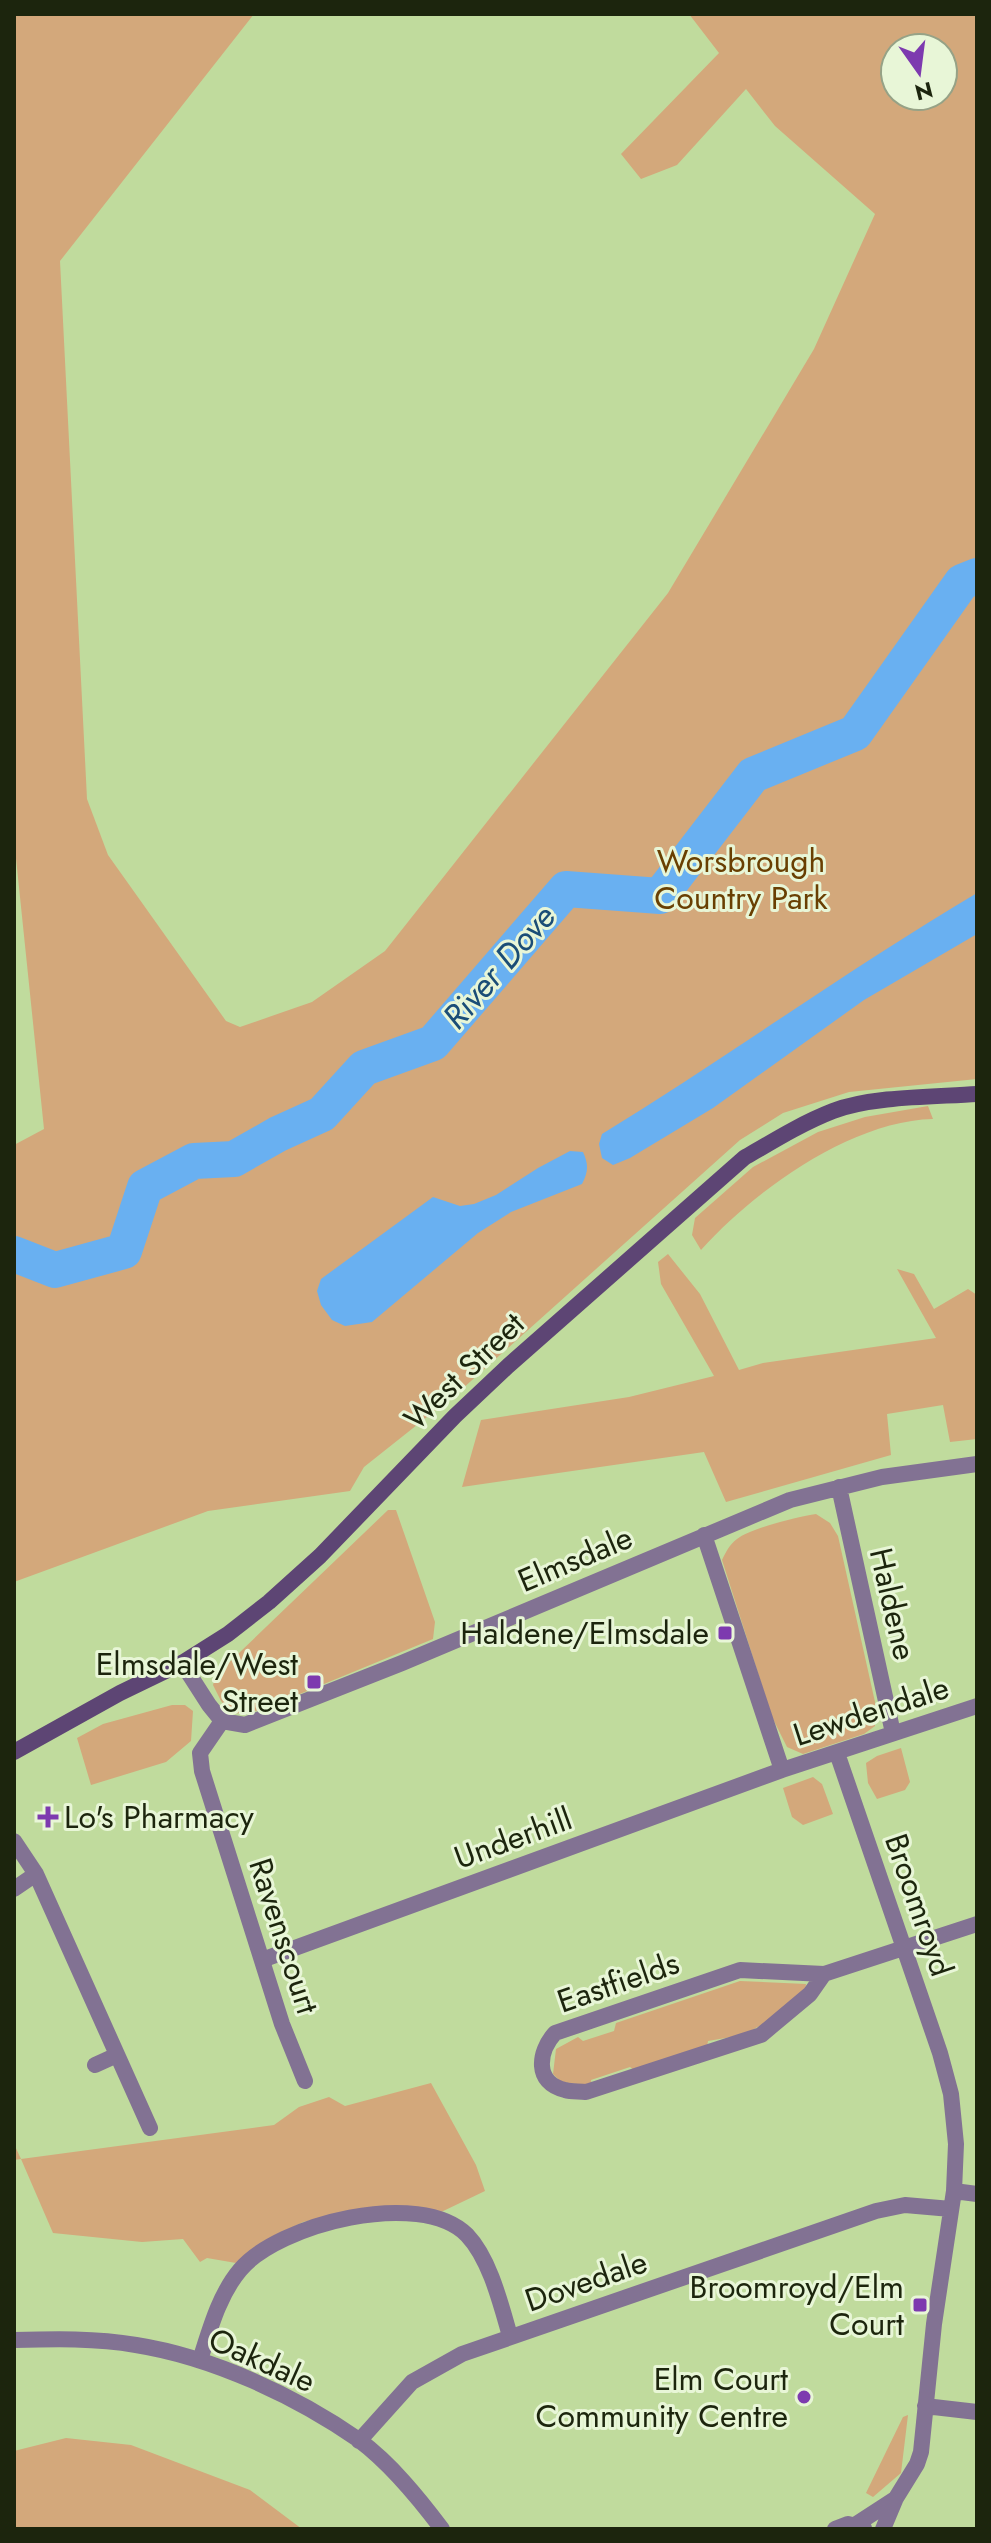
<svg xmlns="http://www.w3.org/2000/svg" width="991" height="2543" viewBox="0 0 991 2543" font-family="Jost,sans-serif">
<rect width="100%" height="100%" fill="#c0db9d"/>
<path fill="#d3a87b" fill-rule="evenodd" d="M14,14H254L60,261L87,799L108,855L226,1021L240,1027L312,1002L385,951L668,593L814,349L875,214L775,126L746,89L677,165L641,179L621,154L719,53L689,14H977V1079L849,1092L783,1113L740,1140L461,1390L364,1467L350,1491L208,1511L14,1582V1145L44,1129L14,839ZM895,48H943V96H895Z
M928,1106L933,1119C851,1121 755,1190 701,1250L692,1235L695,1218L753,1167L818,1132L865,1117Z
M668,1254L700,1294L739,1370L763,1363L936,1338L897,1269L914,1274L934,1309L968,1289L977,1295V1439L950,1442L943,1405L887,1414L891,1455L726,1502L704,1452L462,1487L481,1420L629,1397L714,1376L661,1284L658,1262Z
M388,1510H396L435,1622L433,1639L261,1710L232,1714L221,1701L213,1685L216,1675Z
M816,1514L830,1523L838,1536L875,1702V1726L864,1734L803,1754L787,1747L772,1717L722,1560C726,1552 729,1545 737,1539C751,1528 797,1517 816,1514Z
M172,1705H185L193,1711L191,1741L166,1762L91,1785L77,1738L103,1724Z
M901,1748L910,1782L905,1790L877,1799L868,1783L866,1763L877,1756Z
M813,1777L822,1784L833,1814L803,1825L792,1817L783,1788Z
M740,1981L806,1984L805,1991L772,2019L743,2035L708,2041L707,2047L636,2072L630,2067L591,2080L592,2086L561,2082L553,2074L556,2049L578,2037L583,2041L614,2031L616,2023Z
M431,2083L476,2165L485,2191L437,2214L355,2210L303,2222L267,2240L236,2263L207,2258L200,2262L183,2239L142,2242L53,2233L21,2159L14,2160V2144L21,2159L274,2125L299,2107L329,2097L345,2106Z
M908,2415L901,2473L873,2497L866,2493L903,2417Z
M66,2438L131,2445L250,2490L302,2529H14V2451Z"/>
<path fill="#69b0f1" d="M977,893V934L864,1000L713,1108L630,1158L613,1165L602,1158L599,1144L602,1134C729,1056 849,969 977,893Z
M570,1151L583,1152C589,1165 588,1172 582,1184L511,1212L478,1233L372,1322L345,1326L332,1320L321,1305L317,1291L321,1279L433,1197L460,1206L474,1204L496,1195L538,1168Z"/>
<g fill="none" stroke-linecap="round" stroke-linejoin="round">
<path stroke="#69b0f1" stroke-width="36" d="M14,1254L55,1270L124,1251L145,1187L194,1161L234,1159L278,1134L322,1114L364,1068L433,1043L566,889L660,896L753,775L855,733L962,582L977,576"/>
<path stroke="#827293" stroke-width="16" d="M839,1487L893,1733
M704,1535L782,1770
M182,1663L209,1705L222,1721L245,1725L402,1663L790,1500L882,1477L977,1464
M222,1721L200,1753L202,1771L282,2024L305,2081
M837,1753L940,2053L951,2094L956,2144L954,2191L934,2324L921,2452L917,2464L896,2498L883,2529
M14,1841L36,1874L150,2128
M14,1889L36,1874
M262,1960L782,1770L977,1706
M824,1974L740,1970L555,2033C538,2052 534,2083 565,2090C572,2092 579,2091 586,2092L761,2035L810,1994L824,1974L977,1924
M95,2065L117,2055
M954,2191L977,2194
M14,2340C55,2339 95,2338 136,2345C212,2357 296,2396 359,2440C391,2464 418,2497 442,2529
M200,2360C210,2329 219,2295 240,2270C278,2224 420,2188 467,2235C490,2259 501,2305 510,2336
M925,2406L977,2412
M359,2441L412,2382L462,2354L876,2211L905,2205L951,2209
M855,2525L895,2499
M835,2529L848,2524L864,2528"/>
<path stroke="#5d4574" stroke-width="16" d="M14,1752L120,1693L182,1663L228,1634L269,1602L320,1556L455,1416L508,1366L744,1158C773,1141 802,1123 833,1111C873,1096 934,1097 977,1094"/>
</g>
<g fill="#7d3aaf" stroke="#e8f6d7" stroke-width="3">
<rect x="717" y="1625" width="16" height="16" rx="4"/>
<rect x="306" y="1674" width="16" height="16" rx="4"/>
<path d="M44 1805h8v8h8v8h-8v8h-8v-8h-8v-8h8z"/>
<rect x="912" y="2297" width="16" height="16" rx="4"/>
<circle cx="804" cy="2397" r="8"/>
</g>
<g text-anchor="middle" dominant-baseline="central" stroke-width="6" stroke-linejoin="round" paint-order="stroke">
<g font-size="32" fill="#693f02" stroke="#e8f6d7">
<text x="741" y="861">Worsbrough<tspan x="741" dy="37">Country Park</tspan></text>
</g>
<g font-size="32" fill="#1c250d" stroke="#e8f6d7">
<text transform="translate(464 1371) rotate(-44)">West Street</text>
<text transform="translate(575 1559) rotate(-23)">Elmsdale</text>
<text transform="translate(893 1604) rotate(77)">Haldene</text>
<text transform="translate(871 1711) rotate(-18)">Lewdendale</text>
<text transform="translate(513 1838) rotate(-20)">Underhill</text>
<text transform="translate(919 1905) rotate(71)">Broomroyd</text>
<text transform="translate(284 1936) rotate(72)">Ravenscourt</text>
<text transform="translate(618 1982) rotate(-19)">Eastfields</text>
<text transform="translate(586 2281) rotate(-19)">Dovedale</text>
<text transform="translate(262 2360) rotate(24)">Oakdale</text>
</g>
<g font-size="32" fill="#1c250d" stroke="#e8f6d7" text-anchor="end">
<text x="709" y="1633">Haldene/Elmsdale</text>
<text x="298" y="1664">Elmsdale/West<tspan x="298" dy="37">Street</tspan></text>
<text x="64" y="1817" text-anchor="start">Lo's Pharmacy</text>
<text x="904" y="2287">Broomroyd/Elm<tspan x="904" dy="37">Court</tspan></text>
<text x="788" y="2379">Elm Court<tspan x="788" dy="37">Community Centre</tspan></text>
</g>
<g font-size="34" font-style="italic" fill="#1a4d77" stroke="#e8f6d7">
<text transform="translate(499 967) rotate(-49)">River Dove</text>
</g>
</g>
<rect width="991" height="2543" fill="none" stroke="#1c250d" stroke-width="32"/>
<g transform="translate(919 72) rotate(166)"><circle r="38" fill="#e8f6d7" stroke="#96a286" stroke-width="2"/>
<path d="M0-6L14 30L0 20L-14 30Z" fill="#7d3aaf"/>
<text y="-12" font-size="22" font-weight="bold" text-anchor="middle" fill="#1c250d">N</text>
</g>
</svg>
